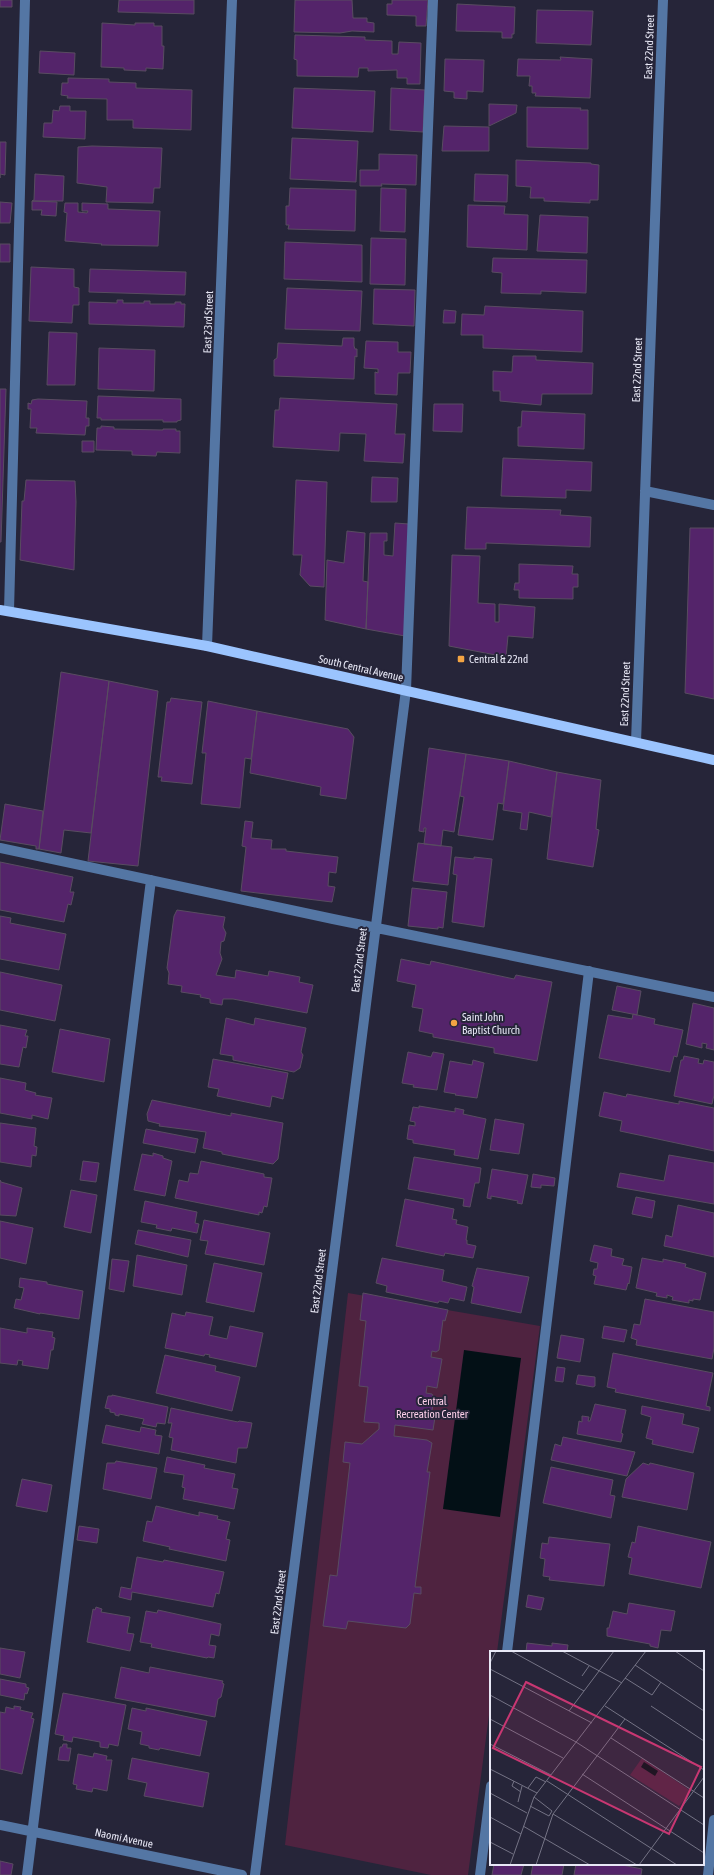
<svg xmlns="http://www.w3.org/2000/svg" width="714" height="1875" viewBox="0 0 714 1875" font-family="'Asap Condensed',sans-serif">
<rect width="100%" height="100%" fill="#262539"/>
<path fill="#4f2340" d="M348,1293L540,1326L497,1652H491V1700L468,1875H431L285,1845Z"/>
<path fill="#031016" d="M464,1350L521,1358L500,1517L443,1509Z"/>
<path fill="#54246a" stroke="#594c61" d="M0,0H12V7H0Z
M119,0H194V14L118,12Z
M295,0H352L353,18H367V22L374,23V32L352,31L340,33L294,32Z
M392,0H428L426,26H416V16L387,15V4H392Z
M457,4L515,7L514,34H512V38H502V32L456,31Z
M537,10L593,11L591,45L536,43Z
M102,23L135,25V23H154V26H162V46H164L163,69L146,68V71L124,70V68L101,67Z
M295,35L365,37V40L392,41V54H398L399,42L421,43L420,84H407V78H397V70L368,71V68H359L358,77L297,76V60L294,59Z
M40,51L75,53L74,75L39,73Z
M560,57L592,59L590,98L535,96L536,93H532V86H529L530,76H517L518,59L561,60Z
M445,59L484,60L483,92L467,91V99L454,98V92L444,91Z
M68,78L109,79V82L136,83V88L192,90L191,130L133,128V120H107V99L67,98L68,96L61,95L62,83H68Z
M294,88L375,91L373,132L292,128Z
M391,88L425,90L423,132L390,130Z
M489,104L517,105L516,113L489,126Z
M60,106H70V111H86L85,139L43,137L44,123H52L53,110L59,111Z
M527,107L581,108L580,110H588V149L527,147Z
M444,126L489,127V151H442Z
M292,138L358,141L356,182L290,179Z
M0,142H6L5,175L0,174V178Z
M92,146L162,148L160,188H154L153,203L106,202L107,187L77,183L78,147Z
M379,154L417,155L416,185L381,184L382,186H360V170H379Z
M516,160L591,163V164L599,165L598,200H590V203L544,201V198H530L531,187L516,186Z
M35,174L64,176L63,201H32L34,200Z
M475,174L508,175L507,202L474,201Z
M290,188L356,190L355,231L288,229L289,225H286V206H289Z
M381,188L406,189L405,232L380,231Z
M32,201L57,202L56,216L41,215L42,210H32Z
M0,202L12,203L10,223H0Z
M65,203H78V212L87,213L88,211H82V203L108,204V209L160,211L158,246L101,245L102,244L65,241L67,213L64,212Z
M468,205L505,206L504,214L528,215L527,250L467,247Z
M540,215L588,217L587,253L537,251Z
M371,238L406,239L405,285L370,284Z
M285,242L362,245V282L284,279Z
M0,244H10V262H0Z
M493,258L587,260L586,293L541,291V294L501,293L502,273L492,272Z
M31,267L74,269V287L79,288V305H73L72,323L29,321Z
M90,269L186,272L185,295L89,292Z
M287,288L362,291L360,331L285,329Z
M374,289L415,290L414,326L373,324Z
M117,300H123V303H144V301H150V304H175V302H181V304H185L184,327L89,324V302L117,303Z
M485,306L583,311L582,352L483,348V335H461L462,314L484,315Z
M444,310L456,311L455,323H443Z
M49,332L77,333L75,385H47Z
M343,338H354V346L355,349H357V357L355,356L354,379L274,376V360L277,358L278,343L342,346Z
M366,341L398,342V352H411L410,373H398L397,395L375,394V372L378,373V369L364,368Z
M99,348L155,350L154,391L98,389Z
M513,356H536V360L593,363L592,394H542L541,405L500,401V391H493V371L512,372Z
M0,389H6L1,542H0Z
M98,396L181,399V420L177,421V422H163V420H101V418H97Z
M280,398L397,404L395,434H405L403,463L364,461L366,434L340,433L339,451L273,447L275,410H279Z
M38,399L87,401L86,418H89V426H86L85,435L36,433L37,428H30L31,409H28V403L31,404L32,400Z
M434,404H463L462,432L433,431Z
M522,411L585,414L584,449L518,446V427H521Z
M101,426L114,427V429L163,430V429H176V431H180V453L157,452L156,456L132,455V451L96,450L97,428H101Z
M82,441H94V452H82Z
M503,458L592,462L591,491L566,490V498L501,496Z
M372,477L398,478L397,502H371Z
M26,480L75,481L76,502L74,570L20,560L22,501H24Z
M296,480L327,482L324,587L310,586L300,575L302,555H293Z
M467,507L561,510L560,515L591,517L590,547L486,543V549H465Z
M395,523L409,524L405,636L366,629L370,533H387V541H384V555L393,556Z
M690,528H714V699L685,693Z
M347,531L365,533L363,581L368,582L366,629L325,620L327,560L344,563Z
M452,555L480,556L478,603L495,604V622H499V604L535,607L533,638L508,636L506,657L449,646Z
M519,564L573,566L572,574H578V587H573V599L519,598V590H514L515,583H519Z
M61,672L109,681L91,833L64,830L61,853L39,849Z
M109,681L158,691L138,866L88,861Z
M171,698L202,702L192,784L161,781L162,777H158L167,702H170Z
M208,701L257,711L251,759L245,758L240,808L201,804L206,753H202Z
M257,711L348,729L354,737L346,799L320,795L321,787L250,773Z
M429,748L466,754L454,832L443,830L441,846L424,844L426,828H424V832L419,831Z
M466,754L509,761L503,804L498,803L493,840L458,835L464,797L460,796Z
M509,761L557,772L551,817L529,812L527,830L520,829L522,813L503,810Z
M557,772L601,780L596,829L599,830L593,867L547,859Z
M5,804L43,811L39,849H36V846L0,840Z
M245,821L253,822L251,838L272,840L271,849H286V851L338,857L336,873L329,872L328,886L335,887L332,902L241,891L246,847L242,846Z
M418,843L452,847L448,885L413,881Z
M455,857L474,859V857L492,859L484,927L452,922L457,875L453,874Z
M0,862L73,877L70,892H74L71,905L68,904L64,922L0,910Z
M412,888L447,892L443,928L438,927V929L408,926Z
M177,910L225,917L223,927L226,933L224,941L221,942L220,953L222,959L216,975L235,978L236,970L268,976L269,971L300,977L299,982L313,985L307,1013L233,999H223L222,1005L210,1003V999L200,997L201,995L181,992L182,986L168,984L169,973L167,968L174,916Z
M0,916L11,918L10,923L66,934L59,970L0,959Z
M401,959L430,965L431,961L514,979L516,975L552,982L537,1061L494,1053V1048L433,1037V1034L419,1031L423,1009L412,1007L416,985L397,981Z
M0,972L62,985L55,1021L0,1010Z
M617,986L641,991L637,1015L612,1010Z
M693,1003L714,1008V1050L706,1048L707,1044L702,1043V1048L686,1044Z
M633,1014L655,1019L654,1024L683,1030L677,1057L674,1056L670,1072L599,1058L608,1015L632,1019Z
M226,1018L254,1025L255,1018L306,1028L301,1052L303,1055L300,1068L294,1072L233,1060V1056L220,1054Z
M0,1025L27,1030L25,1036H28L26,1048L23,1047L19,1067L0,1064Z
M60,1029L110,1039L104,1082L52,1072Z
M408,1052L431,1057L433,1052L444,1054L437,1090L413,1087L414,1085L402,1083Z
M684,1056L699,1059L698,1063L703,1064L704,1060L714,1062V1095L712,1104L674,1096L681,1060H683Z
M213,1059L288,1073L283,1099L272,1096L270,1107L217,1096L219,1089L208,1087Z
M473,1060L484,1063L477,1098L455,1095L456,1094L444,1092L450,1061L472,1065Z
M0,1078L26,1083L25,1090L36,1093L35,1095L52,1098L48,1119L32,1115V1119L0,1113Z
M604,1092L626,1097L627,1094L679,1104V1101L714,1108V1151L620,1131L622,1121L599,1116Z
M152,1100L231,1116V1113L283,1123L278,1159L273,1164L222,1154V1152L203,1148L206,1132L159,1126L160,1124L148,1121L147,1114Z
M419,1106L455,1112V1108L464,1110L463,1114L486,1119L478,1159L454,1155L455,1150L413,1143V1140L407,1139L409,1125L415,1126V1122L410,1121L413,1107L419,1108Z
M495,1119L524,1124L519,1154L490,1150Z
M0,1123L36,1128L34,1146L37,1147L36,1156L32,1155L31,1167L0,1162Z
M146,1129L198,1139L195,1153L143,1143Z
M153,1153L163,1156V1158L172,1161L165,1196L134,1190L142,1154L153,1156Z
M669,1155L714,1163V1204L617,1187L620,1173L664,1181Z
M414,1157L481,1168L479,1183H475L470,1207L463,1206L464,1199L408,1189Z
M83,1161L99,1163L96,1182L80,1180Z
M201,1161L264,1174V1177L272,1178L267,1207L264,1206L262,1213L259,1212V1215L175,1198L179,1180L188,1182L190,1173L198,1174Z
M492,1169L528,1175L522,1204L517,1203L518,1201L491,1196V1199L487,1198Z
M533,1174L555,1178L554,1186L541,1185V1188L531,1187Z
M0,1180L1,1182L22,1188L16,1216L0,1215Z
M71,1190L97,1195L91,1233L64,1227Z
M636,1197L655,1201L652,1218L632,1214Z
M405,1199L454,1209L452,1219L457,1220L456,1224L468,1227L466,1240H467V1244L476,1246L473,1258L445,1253L444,1256L396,1246Z
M145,1201L197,1212L195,1223L199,1224L197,1233L172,1228L171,1231L156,1228L157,1225L141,1222Z
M678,1205L714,1213V1257L664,1246L666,1235L672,1237Z
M204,1220L270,1233L264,1265L205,1254L208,1241L200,1240Z
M0,1221L33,1228L26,1264L0,1258Z
M138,1230L191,1240L188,1257L135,1244Z
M594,1245L612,1249L611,1256L624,1259L622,1265L632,1267L629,1284L628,1283L626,1290L594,1284L596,1276L593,1275L594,1269H597L598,1263L590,1261Z
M137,1255L187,1265L182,1295L133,1286Z
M382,1258L444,1270L442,1281L467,1287L464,1301L450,1298L448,1303L439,1301L438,1303L386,1292L387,1286L376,1283Z
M642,1258L663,1262V1259L686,1264L685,1267L706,1273L700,1300L693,1299V1301L689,1300V1303L672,1300L673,1297L667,1295V1298L656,1296L657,1293L636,1288Z
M112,1259L129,1261L124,1292L109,1289Z
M214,1263L262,1273L254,1312L206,1302Z
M477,1268L529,1277L521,1313L471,1303L474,1287L472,1286Z
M20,1278L47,1282V1284L83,1291L79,1319L40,1313V1314L14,1308L16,1299L21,1300L24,1288L19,1287Z
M363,1293L448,1310L445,1321L443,1320L439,1350L436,1352L432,1351L431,1357L442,1359L437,1388L427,1386L426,1393L432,1394L434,1398L431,1417H435L433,1430L395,1425L394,1436L427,1440L432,1443L427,1472H430L415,1587H421V1594L414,1593L410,1624L406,1628L348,1621L346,1629L323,1626L330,1575L337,1576L350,1463L343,1462L345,1442L362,1444L379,1429V1423L364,1422L368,1387L359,1386L366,1321L360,1320Z
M645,1299L714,1312V1348L712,1359L636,1345L637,1340L631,1338L634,1324L640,1325Z
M186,1312L213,1317L209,1335L227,1339L230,1326L263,1333L256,1367L209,1357L210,1355L205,1354L204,1356L165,1348L172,1313L185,1316Z
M604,1326L627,1330L624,1342L602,1338Z
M0,1328L27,1333V1328L53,1332L52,1337L55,1338L53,1350H51L48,1369L22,1365L23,1361L18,1360L17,1365L0,1363Z
M561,1335L584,1339L580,1362L557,1358Z
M613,1353L713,1373L706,1406L710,1407V1411L615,1392L616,1389L607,1387Z
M165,1355L216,1366L215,1371L240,1377L232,1411L156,1393Z
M557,1367L565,1368L563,1382L555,1381Z
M578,1375L595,1377V1386L593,1387L576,1384Z
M112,1395L168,1407L165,1424L157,1423L156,1427L142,1424L144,1419L119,1414V1416L115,1415V1413L110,1412V1409L105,1408L108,1396H112Z
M595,1404L626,1410L621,1433L623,1434L621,1442L577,1434L579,1421L582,1422V1416L589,1417L588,1421H590Z
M642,1406L684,1414L682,1424L699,1428L693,1453L652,1444L653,1440L646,1438L651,1417L641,1414Z
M171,1408L238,1422L239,1421L252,1423L247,1448H238L236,1463L171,1450L173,1438L169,1437L172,1423H168Z
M106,1425L140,1432L141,1427L156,1430L155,1435L162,1436L159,1454L102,1443Z
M563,1437L635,1452L627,1476L551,1460L555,1444L561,1446Z
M167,1457L205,1465L204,1468L235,1474L232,1488L238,1489L234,1509L183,1499L185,1488L182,1487L184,1475L164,1472Z
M116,1461L157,1468L151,1499L103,1489L107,1463H115Z
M643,1463L649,1465L650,1463L694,1473L687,1510L622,1497L626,1479Z
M551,1467L613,1480L610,1495L615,1496L611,1518L543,1503Z
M22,1479L52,1485L47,1512L16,1506Z
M156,1506L199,1516V1512L218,1516L217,1519L230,1522L226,1539L230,1540L226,1561L169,1549L170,1547L143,1541L147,1521L152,1522Z
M79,1526L99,1529L97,1543L77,1540Z
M638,1526L711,1542L701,1588L629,1574L632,1558L628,1557L632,1542L635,1543Z
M549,1537L610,1544L604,1586L549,1580L550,1577L543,1576L545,1559L540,1558L542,1543L548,1544Z
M137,1557L163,1562L164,1560L224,1572L219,1594L216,1593L213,1607L132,1592L131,1600L119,1597L121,1587L131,1589Z
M528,1595L544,1598L541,1610L526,1607Z
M629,1603L675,1611L671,1631L661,1630L658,1648L650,1646V1644L607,1636V1628H609L613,1611L627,1614Z
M96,1607L102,1609L101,1612L130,1617L127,1633L134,1634L130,1651L87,1642L93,1609L95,1610Z
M158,1610L221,1624L219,1636L211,1634L209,1645L216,1646L214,1658L208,1657L207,1658L151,1647L152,1644L140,1642L146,1611L157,1613Z
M527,1643L552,1646V1643L568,1645L567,1652H526Z
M0,1648L25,1652L20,1678L0,1674Z
M121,1667L149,1673L150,1667L223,1681L222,1683L224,1684L221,1697L218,1699L215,1717L115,1698Z
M0,1679L26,1684V1687L29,1688L27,1694L25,1693L24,1700L0,1695Z
M63,1693L126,1705L118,1746L109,1744L108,1748L100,1747V1742L73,1737L72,1742L63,1740L64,1736L55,1734Z
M14,1706L21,1707L20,1710L33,1713L31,1718L34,1719L22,1774L0,1769V1712L5,1713L6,1707L14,1709Z
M132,1708L146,1711V1708L207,1721L200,1756L160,1748L159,1750L149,1748V1746L140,1744L142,1732L128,1729Z
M63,1744H67V1748H71L69,1761L58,1760L60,1747H62Z
M94,1753L107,1756L106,1760H112L107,1791L93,1788L92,1792L76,1789L77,1785L73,1784L78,1754L93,1757Z
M132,1758L209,1773L203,1807L144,1796L147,1783L128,1779Z
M0,1861L13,1864L11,1875H0Z
M494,1864H524L521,1875H492Z
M533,1864H564L562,1875H531Z
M576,1864H617L642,1869L641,1875H574Z"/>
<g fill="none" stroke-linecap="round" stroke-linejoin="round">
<path stroke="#5476a4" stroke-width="10" d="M645,491L714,505
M9,611L25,0
M207,646L232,0
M636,742L663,0
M0,848L333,919L714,997
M507,1652L589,971
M0,1825L242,1875
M27,1875L151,880
M255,1875L406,690L433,0
M480,1875L491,1786
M708,1875L714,1820"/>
<path stroke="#9bc4fe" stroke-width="10" d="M0,610L207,646L714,760"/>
</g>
<g fill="#f3a443" stroke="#262539" stroke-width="1.5">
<rect x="457" y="655" width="8" height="8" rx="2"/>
<circle cx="454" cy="1023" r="4"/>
</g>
<g text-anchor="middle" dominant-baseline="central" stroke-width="4" stroke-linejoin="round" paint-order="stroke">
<g font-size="11" fill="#e8e8f6" stroke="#262539">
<text transform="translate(649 47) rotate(-88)">East 22nd Street</text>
<text transform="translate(208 322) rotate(-88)">East 23rd Street</text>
<text transform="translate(637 370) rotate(-88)">East 22nd Street</text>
<text transform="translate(361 668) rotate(13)">South Central Avenue</text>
<text transform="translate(625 694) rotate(-88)">East 22nd Street</text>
<text transform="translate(359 960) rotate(-83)">East 22nd Street</text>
<text transform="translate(318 1281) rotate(-83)">East 22nd Street</text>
<text transform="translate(278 1602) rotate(-83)">East 22nd Street</text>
<text transform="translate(124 1838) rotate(12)">Naomi Avenue</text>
</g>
<g font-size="11" fill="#e8e8f6" stroke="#262539" text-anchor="start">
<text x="469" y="659">Central &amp; 22nd</text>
<text x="462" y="1017">Saint John<tspan x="462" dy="13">Baptist Church</tspan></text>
</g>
<g font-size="11" fill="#fccfe9" stroke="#262539">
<text x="432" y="1401">Central<tspan x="432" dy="13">Recreation Center</tspan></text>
</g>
</g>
<g transform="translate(490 1651)">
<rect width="214" height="214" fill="#262539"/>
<path d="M152,107L201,140L189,155L140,124Z" fill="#4f2340"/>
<path d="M154,111L168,120L165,125L151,116Z" fill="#031016"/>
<path fill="none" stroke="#747385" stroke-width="1" d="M21,0L94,40M72,0L132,32M185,0L214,20M0,12L6,0M145,14L214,60M0,18L102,72M92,25L99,15M135,27L162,44L171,31M0,44L86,91L214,174M115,55L214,119M161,55L214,90M79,60L124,0M0,68L73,107M121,87L214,147M0,93L61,124M0,118L47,142M92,123L214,202M24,130L22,135L31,141M57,130L187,214M38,137L46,126L56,131M0,142L37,162M28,151L32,135M40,155L59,165L62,160L44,146M63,163L147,214M0,166L31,183M33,175L100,214M0,191L23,203M20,214L44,146L156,0M46,214L63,163L135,68M149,214L214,126"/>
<path fill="#c83772" fill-opacity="0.15" stroke="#c83772" stroke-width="2" d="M36,31L211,116L179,183L3,97Z"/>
<rect width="214" height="214" fill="none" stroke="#e8e8f6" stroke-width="2"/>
</g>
</svg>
